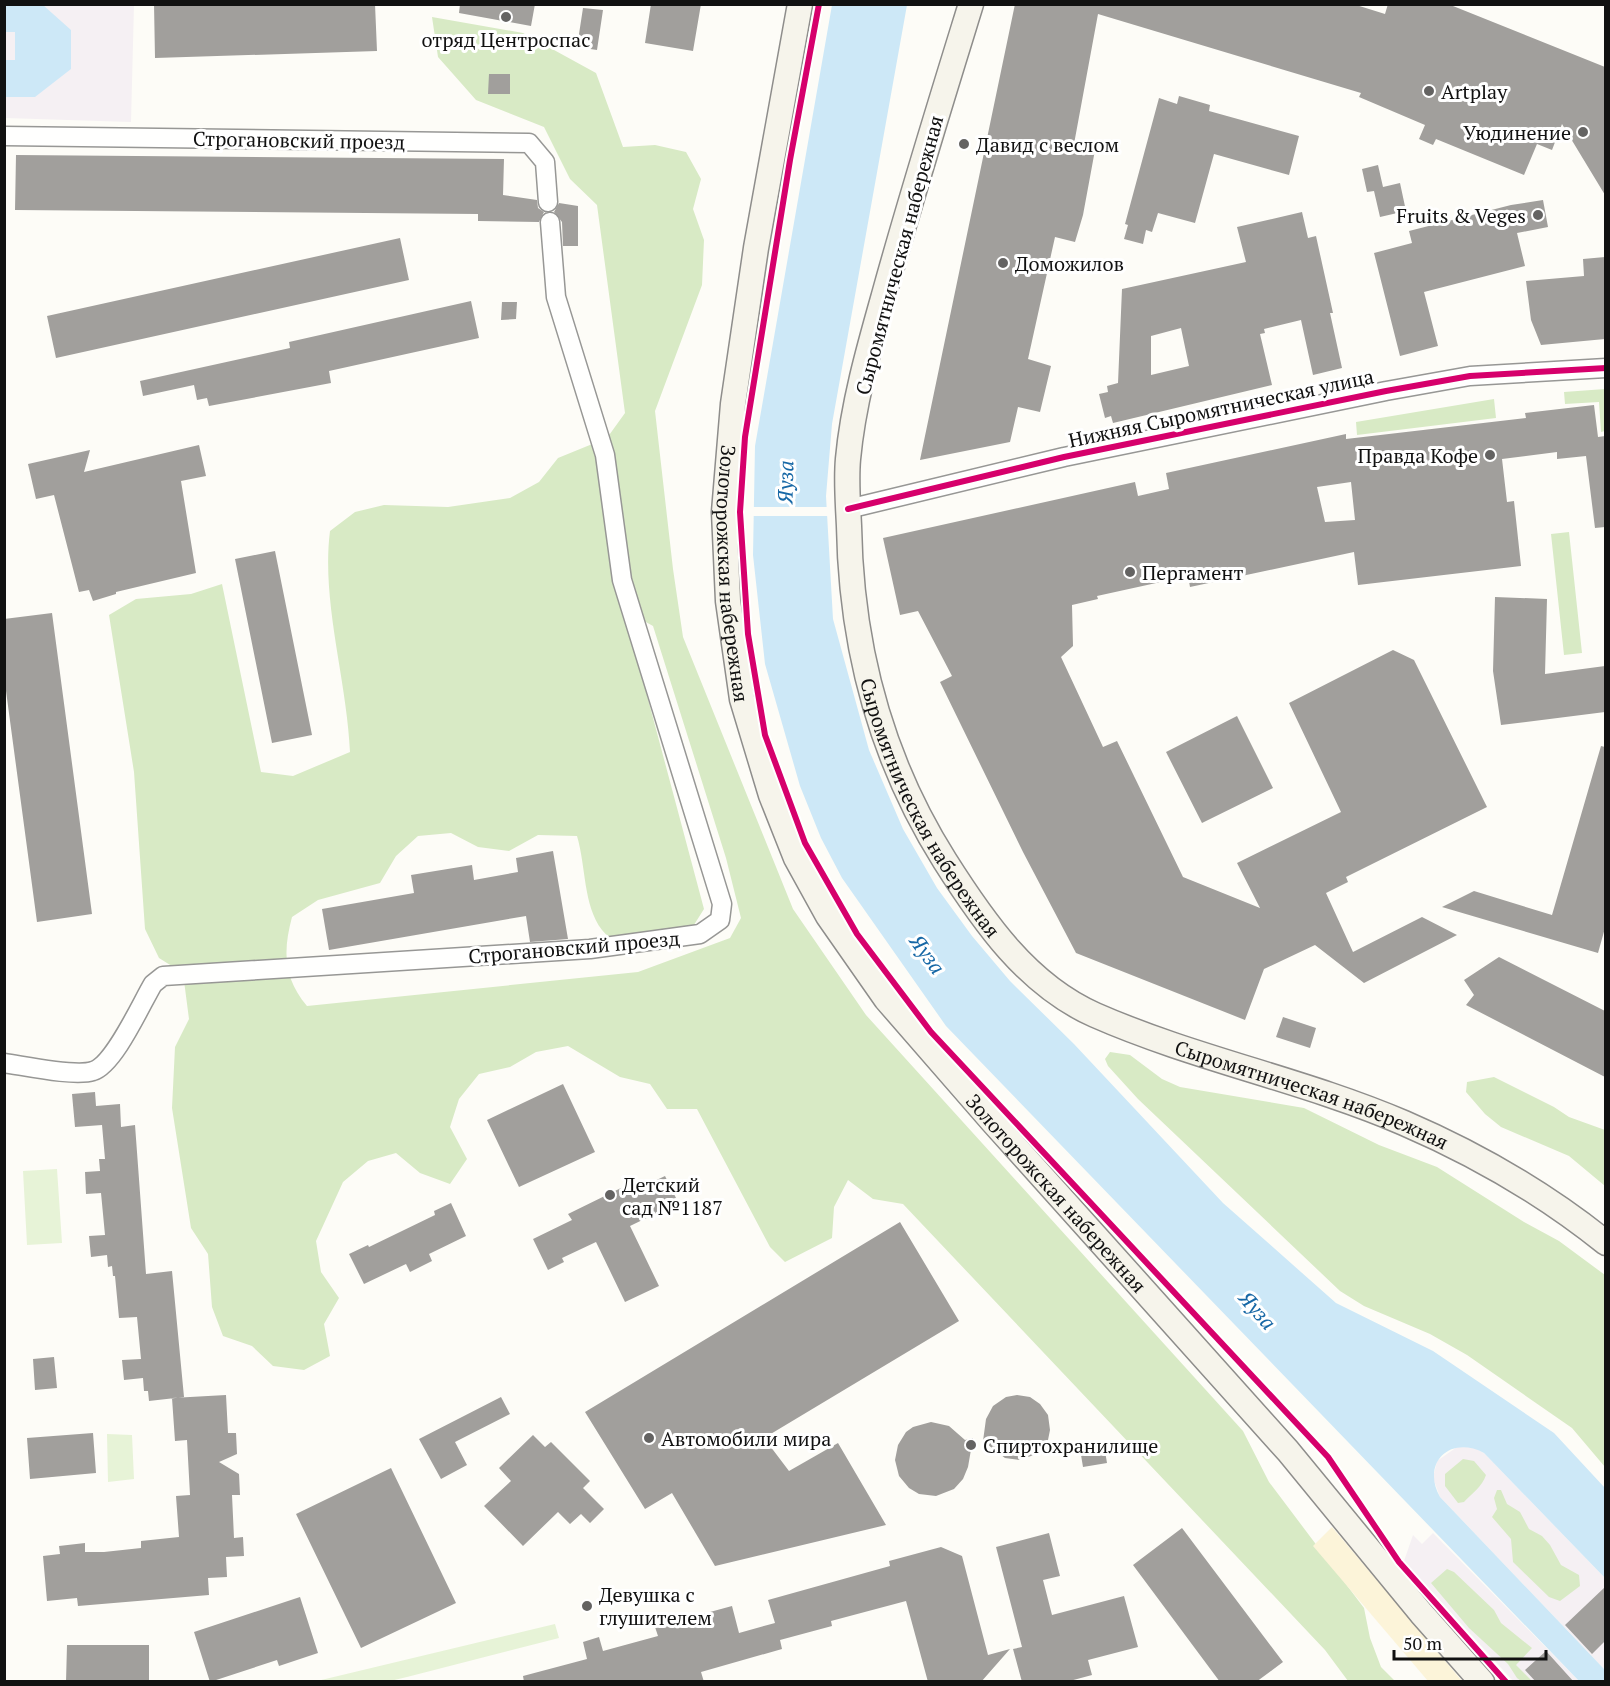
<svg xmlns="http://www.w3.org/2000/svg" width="1610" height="1686" viewBox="0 0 1610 1686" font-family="'PT Serif',serif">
<rect width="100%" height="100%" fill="#fdfcf7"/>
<path fill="#f5f0f3" d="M5,5H134L131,122L5,118Z
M1471,1446L1484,1453L1605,1578V1670L1440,1497L1433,1478L1437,1461L1457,1447Z
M1433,1533L1579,1681H1513L1404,1561L1413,1535L1422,1544Z"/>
<path fill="#e7f3d7" d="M57,1169L62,1243L27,1245L23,1171Z
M107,1434L132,1435L134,1479L108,1482Z
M555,1624L559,1638L407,1677L386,1682L317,1681Z"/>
<path fill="#d8eac5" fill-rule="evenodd" d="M432,17L523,33L596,73L623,147L655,145L686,152L701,179L693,209L704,240L702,285L655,411L673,569L683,637L793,909L866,1015L1243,1431L1269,1482L1364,1608L1370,1638L1381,1667L1395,1681H1348L1325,1650L903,1204L873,1199L848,1180L834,1207L832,1238L785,1262L770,1247L697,1109H667L650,1084L620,1077L568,1046L536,1052L510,1067L479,1074L459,1099L450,1127L467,1159L450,1184L420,1173L396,1153L368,1161L343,1182L316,1241L321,1272L339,1298L324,1324L330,1356L304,1370L273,1366L252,1346L223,1336L212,1307L208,1254L191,1228L172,1108L175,1047L189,1019L183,973L159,958L145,929L134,772L109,615L136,599L191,594L222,584L261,772L293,776L350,752C347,681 321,601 330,531L355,512L384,505L448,507L510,498L539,482L558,458L607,438L625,413L597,205L570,179L544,127L476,100L438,57ZM644,621L653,626L726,858L741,918L730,938L638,972L307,1006C283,977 283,951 292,917L318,900L380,883L396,856L418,836L451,833L478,847L509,851L538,835L577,836C586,866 583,905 602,930C608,937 615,944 622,950L680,947L704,909L629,628Z
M1605,389V431L1601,432L1599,402L1565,404L1564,392Z
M1494,399L1496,418L1357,435L1356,422Z
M1569,532L1582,653L1564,655L1551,534Z
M1110,1052L1130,1055L1162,1079L1180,1087L1304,1108L1379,1145L1437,1167L1524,1222L1559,1241L1605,1275V1467L1572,1428L1467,1355L1430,1334L1364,1306L1340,1291L1138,1099L1108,1066L1105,1059Z
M1494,1077L1554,1107L1569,1117L1605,1130V1186L1569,1156L1501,1127L1485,1114L1466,1092L1467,1082Z
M1463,1459L1474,1461L1486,1475C1482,1487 1472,1493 1464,1502L1458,1503L1445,1486V1474Z
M1497,1490H1501L1507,1504L1520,1512L1529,1529L1542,1536L1550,1545L1561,1565L1579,1575L1580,1586L1560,1601L1549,1597L1513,1562L1511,1539L1492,1517L1497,1509L1494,1498Z
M1447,1569L1454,1572L1494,1610L1501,1623L1532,1648L1516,1665L1532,1681H1521L1517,1678L1508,1664L1469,1628L1431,1583Z"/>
<path fill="#fcf4d9" d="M1332,1527L1462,1681H1428L1313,1546Z"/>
<path fill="#cde8f7" d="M5,4L43,5L71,30V69L35,97H5V60H15V32H5Z
M832,5H907L832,424L826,496L833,619L869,750L903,829L937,888L972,936L1010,981L1074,1044L1223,1203L1336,1303L1433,1351L1554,1433L1605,1488V1578L1484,1453C1450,1435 1421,1463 1440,1497L1605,1670V1681H1579L946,1026L842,878L821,838L800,786L765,664L753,555L755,446Z"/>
<path fill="#fdfcf7" d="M749,507H829L830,516H749Z"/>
<path fill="#a19f9c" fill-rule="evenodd" d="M154,4H375L377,51L155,58Z
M460,4H535L531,26L459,13Z
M651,4H701L693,51L645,43Z
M1015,4H1353L1385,14L1388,4H1448L1605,67V195L1562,124L1552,150L1537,144L1524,175L1436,139L1433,145L1419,139L1425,125L1359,97L1361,93L1098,14L1074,144L1095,150L1083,215L1075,242L1055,237L1028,359L1051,366L1040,412L1018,407L1010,442L920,460Z
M583,8L603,10L597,50L577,47Z
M489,74H510V94H488Z
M1179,96L1210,105L1209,111L1299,136L1289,175L1214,154L1195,223L1158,213L1152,232L1146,230L1143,244L1124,239L1128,225L1125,224L1159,98L1177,104Z
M16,155L504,159L503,195L537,200L538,208L544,212L539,222L478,221V214L15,210Z
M1378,165L1383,187L1400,183L1406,211L1380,217L1374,191L1367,192L1362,169Z
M1543,200L1548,227L1517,233L1525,266L1424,292L1438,346L1400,356L1374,253L1412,243L1409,231L1511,205Z
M559,203L578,206V246H563L562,222L554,212Z
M1302,212L1308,238L1316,236L1333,313H1330L1342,368L1313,375L1301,320L1264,329L1265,333L1260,334L1272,385L1113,423L1111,416L1105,418L1099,394L1108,392L1107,386L1118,383L1122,289L1246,262L1237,227ZM1181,328L1189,366L1151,375V336Z
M400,238L409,280L56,358L47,316Z
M1605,257V339L1541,345L1531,320L1526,281L1584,276L1583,259Z
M471,301L479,338L329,371L331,383L209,406L207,398L197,400L194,385L143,396L140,381L290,348L289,342Z
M502,302H517L516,319L501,320Z
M1594,405L1598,437L1605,436V527L1595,528L1586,456L1557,459V452L1502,459L1507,502L1514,501L1521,566L1358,585L1354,552L1190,587L1188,576L1097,596L1098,599L1072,605L1073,646L1061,657L1103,747L1117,741L1183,877L1260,908L1237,863L1341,812L1289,703L1393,650L1414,660L1487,807L1346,877L1348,882L1326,893L1353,952L1422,917L1457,935L1364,983L1315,945L1264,969L1245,1020L1076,953L1023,852L940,682L952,676L918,611L900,615L883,538L1135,482L1138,496L1169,489L1166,473L1346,434V439L1526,418L1525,413ZM1351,482L1355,520L1325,522L1317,487Z
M199,445L206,476L181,481L196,573L116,592V594L93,601L89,590L79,592L54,495L36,499L28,464L90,450L84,472Z
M275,551L312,735L272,743L235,559Z
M1495,597L1547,599L1545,674L1605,666V712L1501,725L1493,671Z
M52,613L92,914L37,922L4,676V619Z
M1237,716L1273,788L1202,823L1166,752Z
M1601,746L1605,747V928L1598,953L1442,907L1474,891L1552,915Z
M553,851L568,939L530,942L526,916L329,950L322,909L414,893L411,875L472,865L474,880L518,872L516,858Z
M1499,957L1605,1011V1077L1466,1005L1474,995L1464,980Z
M1283,1017L1316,1028L1310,1048L1276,1037Z
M563,1084L595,1152L519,1187L487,1120Z
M95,1092L96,1106L120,1104L121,1127L135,1125L146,1274L172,1271L184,1397L149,1401L148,1391H144L143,1378L124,1380L122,1360L141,1359L137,1317L119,1318L115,1276H113L112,1266L108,1267L107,1255L91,1257L89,1236L105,1235L101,1193L86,1194L85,1172L100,1171L99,1159H105L102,1125L75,1127L72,1094Z
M665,1176L680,1206L662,1214L661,1211L630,1226L659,1286L625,1302L596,1242L562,1258L564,1262L548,1270L533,1239L572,1220L568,1214L621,1188L625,1195Z
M451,1203L466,1236L429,1254L432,1261L410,1272L406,1264L364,1284L349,1254L368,1245L369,1247L435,1215L434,1211Z
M900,1222L959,1321L764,1438L789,1471L838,1443L886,1525L715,1566L672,1493L645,1509L585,1412Z
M54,1357L57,1388L35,1390L33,1359Z
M226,1395L228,1433H236L237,1454L219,1462L239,1474L240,1495H232L234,1538L243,1537L244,1556L226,1557L227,1577L208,1578L209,1595L78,1606L77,1598L47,1601L43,1556L60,1554L59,1546L85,1543V1552H104L141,1548V1541L179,1537L176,1496L190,1495L187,1440L175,1441L172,1398Z
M1017,1395L1030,1397L1040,1404L1048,1415L1050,1430L1048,1440L1037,1454L1019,1460L1005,1458L983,1441L986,1419L993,1406L1006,1397Z
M501,1397L510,1414L455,1442L467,1465L441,1479L419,1439Z
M931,1422L949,1426L965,1440L973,1438L968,1467L963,1479L954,1489L936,1496L919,1494L909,1488L899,1476L895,1460L898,1445L906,1432L913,1427Z
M93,1433L96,1473L30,1479L27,1438Z
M533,1435L545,1447L551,1442L590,1481L583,1488L604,1509L590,1523L581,1514L570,1524L558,1512L523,1546L484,1506L511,1481L499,1468Z
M1104,1445L1107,1463L1083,1467L1080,1449Z
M391,1468L456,1603L361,1648L296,1514Z
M1182,1528L1283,1662L1256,1682H1220L1133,1565Z
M1049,1533L1060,1576L1043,1580L1052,1615L1124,1596L1138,1647L1088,1660L1092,1675L1066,1682H1022L1013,1649L1022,1647L996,1547Z
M941,1547L962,1556L988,1655L1010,1649L981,1682H928L906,1601L831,1621L832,1626L780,1640L782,1649L701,1672L704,1682H524L523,1676L587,1659L583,1642L599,1637L603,1651L658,1636L655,1627L732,1606L739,1633L775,1623L768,1600L890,1566L889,1561Z
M1605,1587V1641L1592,1654L1565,1625Z
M300,1597L318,1653L279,1666L277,1660L210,1682L194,1632Z
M67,1645H149V1682H66Z
M1546,1651L1574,1682H1536L1525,1670Z"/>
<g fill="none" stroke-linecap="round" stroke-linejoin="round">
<defs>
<path id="street" d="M4,136L529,143L545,162L548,202
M848,509L1064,457L1386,391L1470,376L1606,368
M4,1063C25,1066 75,1077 93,1071C114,1065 141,1004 153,984L163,976L590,949L700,934L720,920L722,904L622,580L605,455L556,297L550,222"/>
<g id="secondary">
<path id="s1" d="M800,4L756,248L733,404L724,512L728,601L742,699L771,795L796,858L828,916L886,999L993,1122L1288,1451L1421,1613L1482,1682"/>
<path id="s2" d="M971,4C941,101 911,197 884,295C869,348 853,404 848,459C846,481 848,504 849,526C851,647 880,758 945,861C983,921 1027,985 1095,1015C1195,1059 1304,1080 1404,1123C1476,1154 1545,1194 1606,1243"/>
</g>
</defs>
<use href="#street" stroke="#979795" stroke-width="21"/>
<use href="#secondary" stroke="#8e8d8b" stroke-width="27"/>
<use href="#street" stroke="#fffffe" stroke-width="18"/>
<use href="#secondary" stroke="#f6f4eb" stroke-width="24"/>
<defs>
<path id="cycleway" d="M819,4L790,160L745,437L740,512L748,634L765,735L805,843L857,934L931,1032L1328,1457L1399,1562L1506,1682
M848,509L1064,457L1386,391L1470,376L1606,368"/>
</defs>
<use href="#cycleway" stroke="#fff" stroke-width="10"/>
<use href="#cycleway" stroke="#d6006c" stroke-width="6"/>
</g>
<g fill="#646362" stroke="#fff" stroke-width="2">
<circle cx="506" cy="17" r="6"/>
<circle cx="1429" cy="91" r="6"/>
<circle cx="1583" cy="132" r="6"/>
<circle cx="964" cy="144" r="6"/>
<circle cx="1538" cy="215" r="6"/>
<circle cx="1003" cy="263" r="6"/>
<circle cx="1490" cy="455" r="6"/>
<circle cx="1130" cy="572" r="6"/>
<circle cx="610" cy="1195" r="6"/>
<circle cx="649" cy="1438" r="6"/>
<circle cx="971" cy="1445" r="6"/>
<circle cx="587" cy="1606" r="6"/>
</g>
<g text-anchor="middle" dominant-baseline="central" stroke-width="6" stroke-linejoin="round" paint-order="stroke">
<g font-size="20" fill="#111" stroke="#fff" text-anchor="start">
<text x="506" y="39" text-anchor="middle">отряд Центроспас</text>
<text x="1441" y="91">Artplay</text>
<text x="1571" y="132" text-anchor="end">Уюдинение</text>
<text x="976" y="144">Давид с веслом</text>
<text x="1526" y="215" text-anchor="end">Fruits &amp; Veges</text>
<text x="1015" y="263">Доможилов</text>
<text x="1478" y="455" text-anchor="end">Правда Кофе</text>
<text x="1142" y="572">Пергамент</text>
<text x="622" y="1184">Детский<tspan x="622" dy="23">сад №1187</tspan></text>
<text x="661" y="1438">Автомобили мира</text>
<text x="983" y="1445">Спиртохранилище</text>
<text x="599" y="1594">Девушка с<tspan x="599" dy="23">глушителем</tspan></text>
</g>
<g font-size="20" fill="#111" stroke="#fff">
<text transform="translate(299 140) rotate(1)">Строгановский проезд</text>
<text transform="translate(899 255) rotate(-75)">Сыромятническая набережная</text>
<text transform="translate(1221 408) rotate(-12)">Нижняя Сыромятническая улица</text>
<text stroke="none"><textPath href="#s1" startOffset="576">Золоторожская набережная</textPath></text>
<text stroke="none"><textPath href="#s2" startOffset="837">Сыромятническая набережная</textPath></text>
<text transform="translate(574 947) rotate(-5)">Строгановский проезд</text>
<text stroke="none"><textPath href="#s2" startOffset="1341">Сыромятническая набережная</textPath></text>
<text stroke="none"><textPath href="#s1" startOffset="1296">Золоторожская набережная</textPath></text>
</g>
<g font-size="21" font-style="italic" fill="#1768a6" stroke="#fff">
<text transform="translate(785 482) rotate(-89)">Яуза</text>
<text transform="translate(928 954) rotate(54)">Яуза</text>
<text transform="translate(1258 1310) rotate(49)">Яуза</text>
</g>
</g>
<rect width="1610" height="1686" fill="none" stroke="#111111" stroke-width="12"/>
<path d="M1394 1650v9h152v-9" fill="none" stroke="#111111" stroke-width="3"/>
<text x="1403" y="1650" font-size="18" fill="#111111" stroke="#ffffff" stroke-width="4.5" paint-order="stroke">50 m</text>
</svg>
